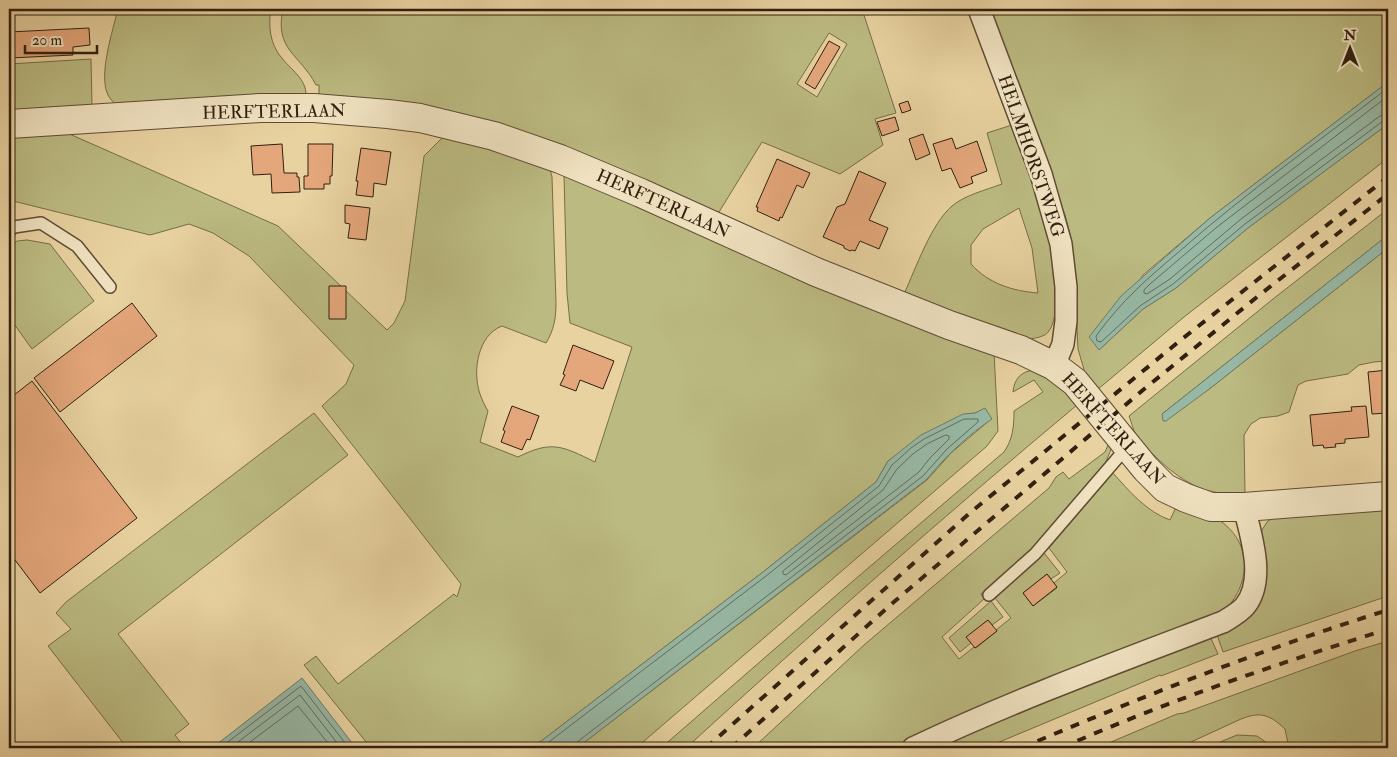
<svg xmlns="http://www.w3.org/2000/svg" width="1397" height="757" viewBox="0 0 1397 757" font-family="'IM FELL Double Pica',serif">
<rect width="100%" height="100%" fill="#e8d2a0"/>
<filter id="stains"><feTurbulence type="fractalNoise" baseFrequency=".004" numOctaves="4"/><feColorMatrix values="0 0 0 0 .2 0 0 0 0 .09 0 0 0 0 .02 0 0 0 .5 -.17"/></filter>
<radialGradient id="worn" r=".72"><stop offset=".6" stop-color="#630" stop-opacity="0"/><stop offset="1" stop-color="#630" stop-opacity=".3"/></radialGradient>
<path fill="#bbba81" stroke="#766d48" fill-rule="evenodd" d="M118,9H271C268,25 270,44 281,57C290,69 307,79 306,96L116,105C113,102 110,99 108,95C98,75 113,30 118,9Z
M283,9H862L896,113L875,119L883,145L840,174L762,142L716,217L646,181L572,149L511,128L386,100L319,95V85H316C300,54 274,50 283,9ZM829,33L847,44L817,97L797,84Z
M991,9H1388V82L1210,218L1143,275L1099,350L1143,309L1176,288L1248,228L1388,124V158L1184,317L1097,390L1085,373L1078,349L1074,265L1070,234L1065,215Z
M91,59L92,106L9,112V64Z
M1015,124C1025,150 1037,176 1044,203C1050,228 1065,309 1049,331C1045,337 1036,338 1029,339L904,294C916,268 931,224 952,206C965,195 986,190 1002,184L987,133ZM1019,208L1032,248L1038,293C1013,291 989,284 971,264V245L983,229Z
M65,132L278,226L387,330L394,323L405,301L424,156L444,136L549,166L552,177L556,303C556,318 554,330 546,343L502,326C478,335 472,371 480,394C482,400 485,406 488,411L480,442L518,457C552,440 562,446 595,462L632,347L570,323L567,293L564,175L994,352L998,431L987,446L636,748H577L927,480L951,453L991,419L985,409L975,413L963,415L940,426L888,461L876,482L763,572L532,748H371L304,665L316,656L338,684L454,594L457,597L461,584L322,406L346,384L354,365L249,256L213,233L189,224L150,235L9,200V136Z
M1388,209V235L1162,414L1208,390L1388,248V361L1374,362L1359,365L1348,374L1306,381L1298,385L1289,412L1278,416L1260,418L1251,424L1244,435L1245,494C1208,496 1186,485 1159,460C1152,453 1143,446 1138,438C1133,432 1132,423 1129,416L1273,299Z
M27,240L50,244L94,301L32,349L9,317V248L17,241Z
M1035,370L1059,385L1077,405C944,516 814,631 686,748H661L839,593L1004,452C1013,439 1014,426 1014,411L1043,392L1034,380L1013,392C1014,379 1021,371 1035,370Z
M314,413L348,455L118,634L189,724L175,735L185,748H127L48,646L71,629L56,613L66,602Z
M1109,443L1112,447L1105,464L1031,550L981,594L984,599L942,637L959,659L974,647L976,648L997,631L996,630L1011,618L995,598L1044,553L1060,573L1051,579L1047,574L1023,593L1033,606L1057,588L1054,583L1067,572L1049,548L1113,473C1129,491 1147,512 1170,520L1176,507C1188,510 1204,511 1214,517C1252,538 1253,581 1225,610L929,731L895,748H753L864,645L1049,488L1056,477L1063,472L1069,479L1105,452Z
M1388,503V596L1223,652L1216,632L1236,624L1262,530L1267,522L1274,516Z
M991,601L1003,617L992,625L988,620L967,637L971,643L960,652L949,638Z
M1209,634L1218,654L1161,676L1160,675L985,748H928Z
M1388,641V748H1289L1285,729C1270,715 1261,711 1241,719L1178,748H1097L1177,714L1184,713L1355,651Z
M1237,735L1257,736L1274,748H1206Z"/>
<path fill="#97b8a5" stroke="#6e7b69" d="M1388,82V124L1248,228L1176,288L1143,309L1099,350L1089,337L1121,296L1210,218Z
M1388,235V248L1208,390L1166,421H1163L1162,414Z
M985,408L992,419C969,434 944,458 927,479L577,748H532L763,572L876,482L888,461L921,435L963,414L975,413Z
M302,678L356,748H212Z"/>
<g fill="none" stroke-linecap="round" stroke-linejoin="round">
<path stroke="#646c5a" stroke-width="1" d="M1388,88C1319,141 1247,192 1181,250C1148,278 1122,300 1096,336L1097,341L1101,342L1140,306L1173,284L1245,224L1383,121L1388,120
M1388,96L1217,227L1150,284L1144,290V293L1147,294L1170,279L1241,219L1380,116L1388,114
M946,435L949,436V439L930,458L919,472L786,575L783,574V571L883,490L897,469L914,453L927,444Z
M220,748L301,686L349,748
M230,748L300,695L341,748
M242,748L298,706L332,748
M541,748L766,576L879,486L892,465L911,448L924,439L964,419H978V422L947,449L923,476L581,739L575,744L574,748"/>
</g>
<path fill="#e4a77b" stroke="#312010" d="M865,9H887L867,15Z
M89,28L90,45L73,47V55L9,58V32Z
M829,41L840,47L815,89L805,83Z
M908,101L911,110L902,113L899,104Z
M895,117L899,130L882,136L877,122Z
M923,134L930,154L916,160L909,139Z
M952,138L956,149L977,141L987,171L971,177L973,183L960,188L951,168L942,171L933,144Z
M282,144L284,173H297V177H299L300,192L272,193L271,174L253,175L251,146Z
M308,144H333L332,176H330V184H324V189H304V176H308Z
M361,148L391,152L386,185L374,183L373,197L356,195L358,181H356Z
M777,159L810,173L803,188L797,185L782,218L780,217L779,221L757,211L758,207H756Z
M859,171L886,183L869,220L888,228L879,249L860,241L855,251L852,250L850,251L844,248V246L823,237L837,207L845,204Z
M345,205L370,208L366,240L348,238L350,224L345,223Z
M329,286H346V319H329Z
M132,303L157,336L60,412L34,378Z
M573,345L614,361L603,389L580,380L576,391L560,385L565,375L563,374Z
M1388,370V413L1372,414L1368,372Z
M32,381L137,518L40,593L9,552V399Z
M512,406L539,416L530,440L527,439L522,450L501,442L505,431L503,430Z
M1366,406L1369,437L1345,439V443L1335,444L1336,447L1324,448L1323,445L1313,446L1310,415L1352,411L1351,407Z
M1047,574L1057,587L1033,606L1023,593Z
M988,620L997,631L975,648L966,637Z"/>
<g fill="none" stroke-linecap="round" stroke-linejoin="round">
<defs>
<path id="service" d="M9,231L14,227L41,223L77,246L110,287
M989,595L1035,554L1127,447"/>
<path id="minor" d="M979,9L1041,174L1061,244L1066,287V321L1063,344L1054,366
M913,748C1014,700 1118,662 1223,622C1231,617 1239,613 1245,606C1266,580 1251,536 1244,507"/>
<path id="tertiary" d="M9,124L260,108H314L388,114L420,118L494,136L560,159L641,193L816,272L949,325L1021,350L1054,366L1075,382L1146,469L1165,488L1186,498L1211,507H1244L1388,496"/>
</defs>
<use href="#service" stroke="#5f4c34" stroke-width="14"/>
<use href="#minor" stroke="#5f4c34" stroke-width="24"/>
<use href="#tertiary" stroke="#5f4c34" stroke-width="30"/>
<use href="#service" stroke="#f0e2c1" stroke-width="11"/>
<use href="#minor" stroke="#f0e2c1" stroke-width="21"/>
<use href="#tertiary" stroke="#f0e2c1" stroke-width="28"/>
<path stroke="#312010" stroke-width="4" stroke-dasharray="9 9" stroke-linecap="butt" d="M706,748L971,512L1182,339L1388,177
M731,748L895,601L1143,390L1257,297L1388,194
M1021,748C1141,697 1263,649 1388,610
M1061,748C1167,701 1277,664 1388,629"/>
</g>
<g text-anchor="middle" dominant-baseline="central" stroke-width="5" stroke-linejoin="round" paint-order="stroke">
<g font-size="18" fill="#312010" stroke="#f0e2c1">
<text transform="translate(274 112) rotate(-1)">HERFTERLAAN</text>
<text transform="translate(1031 156) rotate(71)">HELMHORSTWEG</text>
<text transform="translate(663 204) rotate(24)">HERFTERLAAN</text>
<text transform="translate(1113 429) rotate(48)">HERFTERLAAN</text>
</g>
</g>
<rect width="1397" height="757" fill="none" stroke="#e8d2a0" stroke-width="30"/>
<rect x="10" y="10" width="1377" height="737" fill="none" stroke="#312010" stroke-width="2.5"/>
<rect x="15" y="15" width="1367" height="727" fill="none" stroke="#312010"/>
<g transform="translate(1350 48)" stroke="#f0e2c1" stroke-width="4" paint-order="stroke">
<path d="M0-4L9 19L0 12L-9 19Z" fill="#312010"/>
<text y="-8" font-size="14" font-weight="bold" text-anchor="middle" fill="#312010">N</text>
</g>
<path d="M25 45v8h72v-8" fill="none" stroke="#312010" stroke-width="2.5"/>
<text x="32" y="45" font-size="15" fill="#312010" stroke="#f0e2c1" stroke-width="4" paint-order="stroke">20 m</text>
<rect width="100%" height="100%" filter="url(#stains)"/>
<rect width="100%" height="100%" fill="url(#worn)"/>
</svg>
